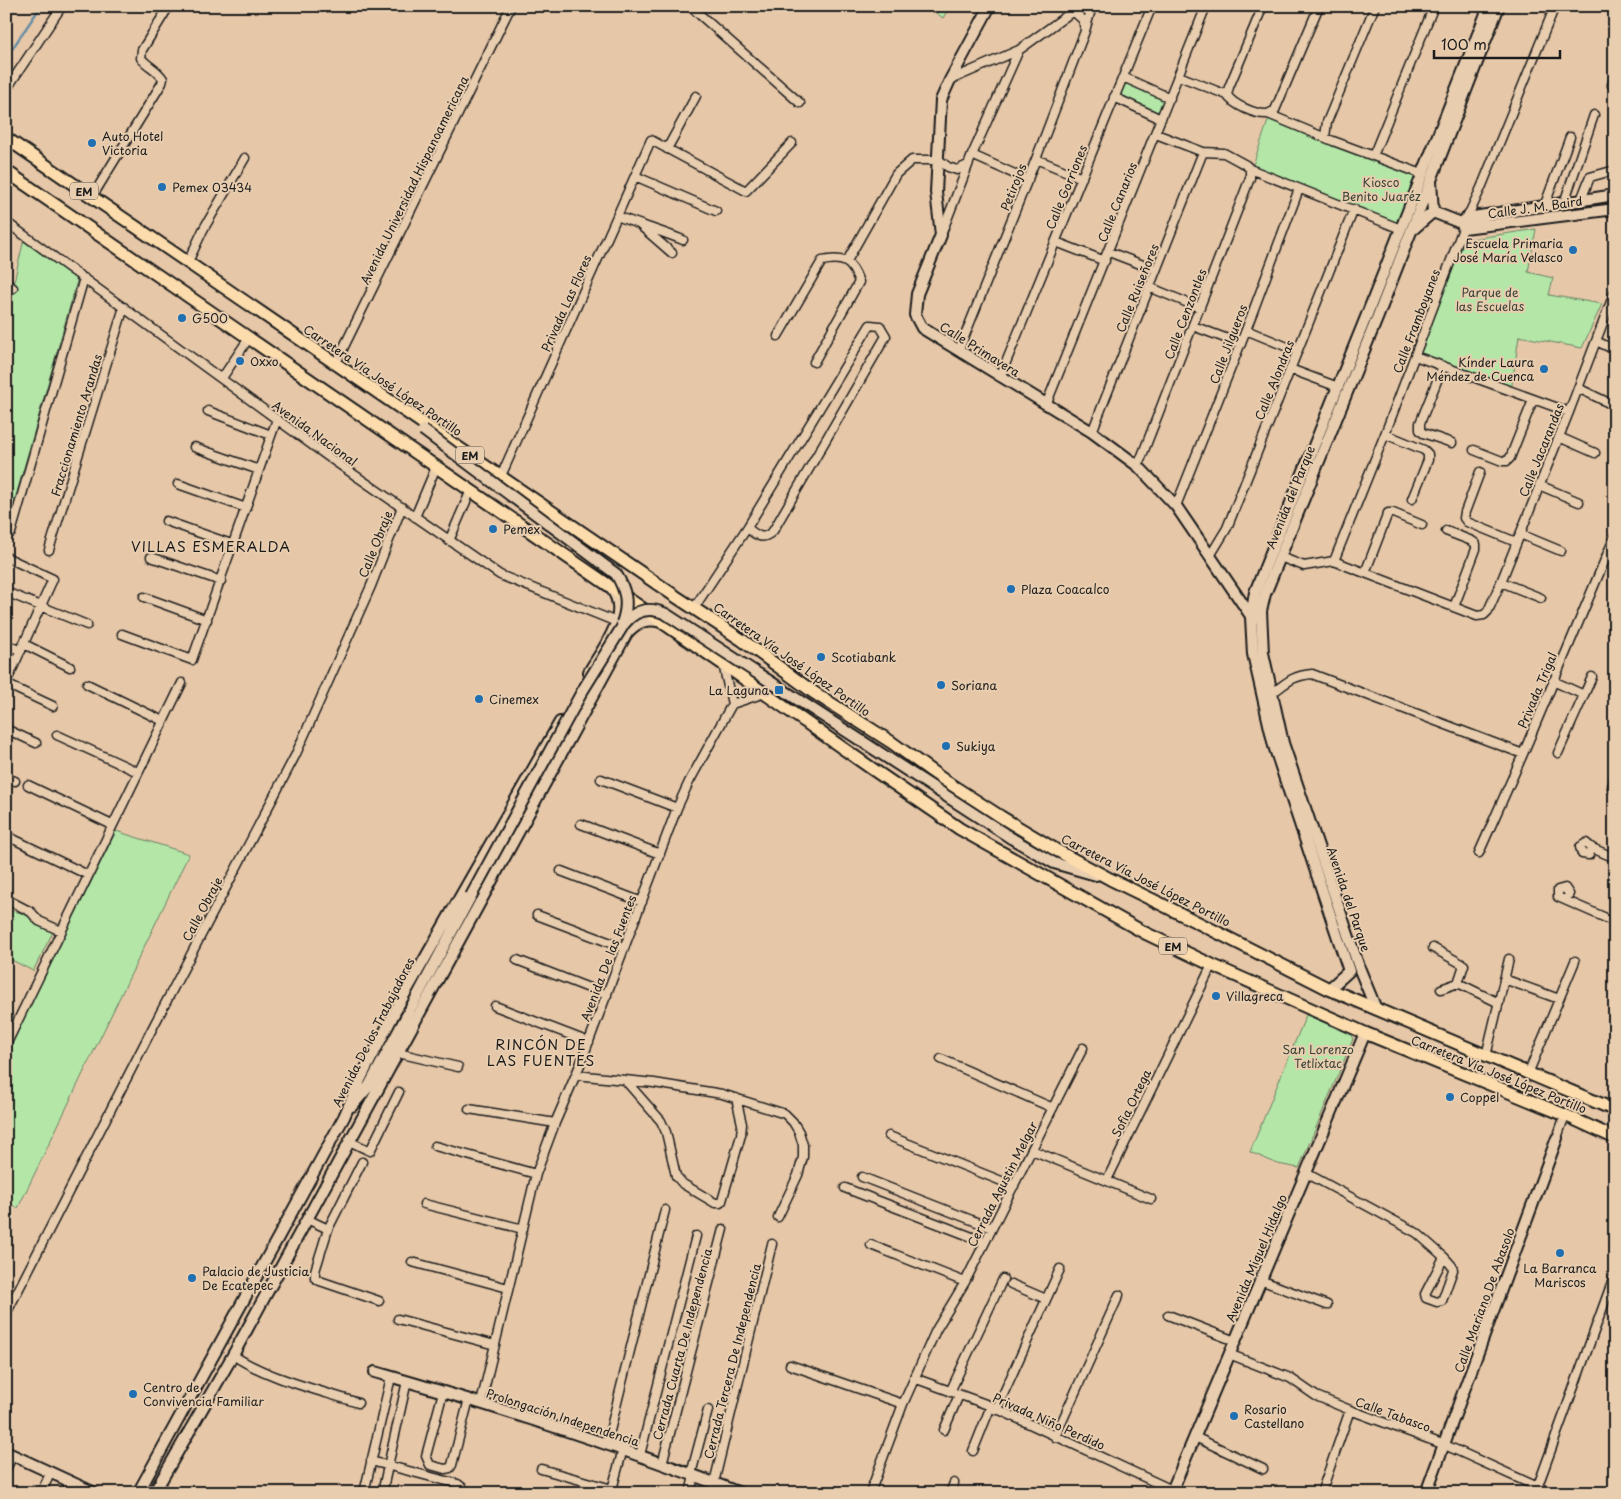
<svg xmlns="http://www.w3.org/2000/svg" width="1621" height="1499" viewBox="0 0 1621 1499" font-family="'Playpen Sans',sans-serif">
<rect width="100%" height="100%" fill="#e6c7a8"/>
<filter id="ink" filterUnits="userSpaceOnUse"><feTurbulence type="fractalNoise" baseFrequency=".02" numOctaves="2"/><feDisplacementMap in="SourceGraphic" scale="10" xChannelSelector="R" yChannelSelector="G"/><feConvolveMatrix kernelMatrix="1 2 1 2 8 2 1 2 1" color-interpolation-filters="sRGB"/></filter>
<g filter="url(#ink)">
<path fill="#b3e6a7" stroke="#688162" d="M927,6H950L943,18Z
M1123,77L1170,98L1161,119L1114,97Z
M1270,115L1422,174L1401,228L1252,168Z
M1536,229L1528,272L1553,278L1549,295L1602,304L1582,348L1519,336L1511,391L1415,356L1465,240Z
M25,235L79,274L6,531V316Z
M116,831L189,854L18,1208L6,1202V1042L38,976L44,978Z
M6,909L29,915L41,927L53,932L33,971L6,957Z
M1306,1015L1350,1033L1353,1039L1299,1168L1278,1164L1250,1152Z"/>
<g fill="none" stroke-linecap="round" stroke-linejoin="round">
<path stroke="#688da3" stroke-width="2.5" d="M6,58L41,6"/>
<defs>
<path id="street" d="M690,6L800,103
M1073,11L1083,20L1085,29
M1179,76L1227,95C1233,105 1256,115 1268,114L1333,141L1422,174
M1123,77L1170,98
M1615,77L1612,85L1615,86
M950,80L1019,50L1080,6
M6,90L62,6
M1227,95L1229,87L1263,6
M1114,97L1161,119
M1268,114L1275,110L1319,6
M1156,134L1203,152L1224,153L1246,165L1250,169L1401,229
M1325,137L1327,122L1375,6
M667,149L696,96
M972,155L1028,180
M1373,156L1434,6
M1036,159L1082,178
M635,176L716,211
M92,197L162,83L163,79C158,70 147,66 141,58L142,50L169,6
M1581,200L1590,177L1615,170
M1564,203L1594,115
M1544,207L1570,137
M617,216C639,225 661,231 683,240
M6,222L330,458L500,575L619,623
M641,226L672,253
M941,235L972,155L1019,50
M1056,242L1105,261
M1109,252L1156,270
M847,261L896,174L912,160H939L948,167L957,170L968,165
M188,262L203,230L245,158
M6,283L13,288
M1149,287L1200,308
M1193,326L1241,344
M1246,330L1297,351
M778,336L822,261C844,256 852,262 859,282L814,362
M1596,341L1615,350
M959,350L1036,159L1085,31L1092,6
M1415,356L1569,412
M336,363L511,6
M1443,366L1420,423V430L1423,433L1452,443
M1290,369L1338,387
M1000,377L1152,6
M222,378L249,338
M1578,388L1615,406
M1046,405L1206,6
M208,411L271,435
M1092,432L1203,152
M1385,434L1424,450L1428,454V460L1412,499
M1559,437L1595,453
M194,447L259,470
M1474,450L1502,461H1507L1510,458L1533,400
M1138,466L1250,178V169
M1480,472L1465,512L1464,518L1467,522L1516,542
M501,476L651,140L746,191L792,143
M178,484L246,508
M1539,485L1579,502
M1176,506L1246,330L1299,189
M415,517L436,467
M166,521L234,545
M1446,531L1472,541L1476,544V549L1454,607
M11,533L84,278
M1520,534L1561,551
M449,541L471,490
M49,550L124,307
M1210,556L1227,528L1354,209
M6,557L53,579L6,683
M151,557L221,581
M1280,557L1304,566L1334,561L1477,616L1484,615L1488,611L1501,582L1569,412L1615,291
M1334,561L1385,434L1467,218L1481,188L1555,6
M1365,573L1388,513H1393L1422,525
M1501,582L1541,598
M6,592L87,625
M144,597L207,620
M694,608L747,528C758,536 762,541 773,531L886,336L880,326L870,325L747,528
M122,634L192,660L277,419
M6,644L21,651
M24,644L70,667
M1553,681L1584,695L1558,753
M6,684L53,706
M87,684L163,721
M1584,695L1592,677
M1268,696C1286,684 1290,676 1312,674L1523,754
M732,704L765,693
M6,729L36,743
M57,735L138,772
M1615,774L1612,788L1615,790
M6,778L15,781
M601,779L677,808
M28,785L112,825
M581,824L660,854
M9,837L88,875
M1592,848L1589,855L1582,854L1580,847L1586,843L1592,848L1615,858
M1479,853L1523,754L1615,536
M561,871L642,902
M6,899L31,912L39,921L61,931
M1565,900L1569,894L1565,888L1558,890V897L1615,922
M537,915L624,948
M1433,948L1464,965L1458,983
M517,960L607,995
M1504,979L1559,999
M1441,989L1458,983L1499,1003
M495,1006L589,1042
M6,1045L182,683
M398,1053L458,1067
M1486,1056L1509,959
M941,1059L1053,1108
M1528,1074L1575,961
M576,1075L654,1083L722,1094L785,1114L793,1122L799,1132L803,1145V1157L798,1175L778,1217
M625,1080L661,1121L666,1132L676,1176L683,1184L715,1203H720L722,1201L741,1135L742,1124L736,1098
M469,1109L555,1123
M889,1136L1014,1186
M1557,1138L1565,1115
M349,1141L370,1151L399,1092
M435,1146L536,1174
M1032,1150L1151,1199
M362,1162L328,1229L315,1271V1278L320,1281L379,1301
M1306,1173L1417,1233L1444,1257L1452,1266L1453,1270L1442,1301L1437,1302L1426,1298L1425,1294L1444,1257
M862,1177L992,1228
M1107,1180L1212,965
M845,1188L985,1242
M424,1204L523,1229
M307,1219L328,1229
M871,1245L965,1282
M412,1262L508,1288
M1260,1280L1327,1305
M1011,1284L1046,1299
M6,1314L153,1027L295,756L371,586L402,507
M1168,1315L1235,1341
M398,1319L495,1345
M1229,1354L1290,1378L1316,1396L1350,1410L1445,1445L1551,1493
M233,1355C266,1378 319,1390 358,1403
M790,1365L903,1404
M914,1378L991,1406L1172,1490
M443,1392L426,1456L430,1465L445,1469L450,1468L452,1465L469,1399
M950,1392L1003,1279
M481,1403L536,1174L555,1123L580,1065L677,808L689,782L732,704L723,664
M996,1410L1060,1269
M944,1430L959,1395
M1055,1437L1119,1295
M1195,1437L1263,1469
M607,1443L665,1210
M973,1451L991,1406
M640,1455L696,1236
M371,1461L458,1484L463,1488L464,1493
M662,1464L723,1229
M6,1469L13,1455
M541,1469L612,1489
M691,1474L708,1410
M714,1483L772,1244
M68,1486L82,1493
M1536,1491L1615,1274
M41,1493L49,1476
M364,1493L391,1377
M382,1493L407,1381
M611,1493L623,1449
M690,1493L694,1476
M870,1493L903,1404L936,1330L965,1282L1083,1048
M950,1493L954,1483
M1321,1493L1350,1410"/>
<path id="secondary" d="M990,6L950,80L941,100L936,192L941,235L917,294L915,315L922,328L1092,432L1138,466L1176,506L1253,619
M1431,181L1433,212
M1433,212L1461,223L1464,228L1615,209
M1461,223L1467,218L1615,195
M1411,231L1433,212
M589,672C603,648 633,613 610,587
M1011,838L1054,863L1096,875
M1329,989L1349,971L1274,746L1253,654L1251,617L1255,592L1368,312L1489,6
M1376,1009L1360,970L1283,743L1263,653L1261,611L1265,594L1378,316L1499,6
M352,1106L369,1086L471,896
M375,1372C498,1407 620,1446 740,1493
M6,1452L95,1493
M138,1493L344,1117L360,1080L399,1004L560,722
M154,1493L233,1355L627,633C637,622 647,618 661,622
M1171,1493L1365,1033
M1426,1493L1557,1138"/>
<path id="primary" d="M6,138L675,596L742,640L813,692L891,742L945,781L1001,817L1056,850L1110,879L1163,905L1329,989L1615,1110
M6,171L723,664L871,768L960,829L1145,933L1212,965L1365,1033L1565,1115L1615,1138"/>
</defs>
<use href="#street" stroke="#1c1c1c" stroke-width="11"/>
<use href="#secondary" stroke="#1c1c1c" stroke-width="14"/>
<use href="#primary" stroke="#1c1c1c" stroke-width="15"/>
<use href="#street" stroke="#e8cdaf" stroke-width="8"/>
<use href="#secondary" stroke="#e8cdaf" stroke-width="10"/>
<use href="#primary" stroke="#fcdcac" stroke-width="11"/>
<defs>
<path id="secondary-bridge" d="M423,430L616,574C626,590 629,604 622,623
M471,896L583,690L624,624C635,610 649,606 666,614L1011,838"/>
</defs>
<use href="#secondary-bridge" stroke="#1c1c1c" stroke-width="14" stroke-linecap="butt"/>
<use href="#secondary-bridge" stroke="#e8cdaf" stroke-width="10"/>
</g>
</g>
<g fill="#1f6fb2" stroke="#e8cdaf" stroke-width="2">
<circle cx="92" cy="143" r="5"/>
<circle cx="162" cy="187" r="5"/>
<circle cx="1573" cy="250" r="5"/>
<circle cx="182" cy="318" r="5"/>
<circle cx="240" cy="361" r="5"/>
<circle cx="1544" cy="369" r="5"/>
<circle cx="493" cy="529" r="5"/>
<circle cx="1011" cy="589" r="5"/>
<circle cx="821" cy="657" r="5"/>
<circle cx="941" cy="685" r="5"/>
<rect x="774" y="685" width="10" height="10" rx="2.5"/>
<circle cx="479" cy="699" r="5"/>
<circle cx="946" cy="746" r="5"/>
<circle cx="1216" cy="996" r="5"/>
<circle cx="1450" cy="1097" r="5"/>
<circle cx="1560" cy="1253" r="5"/>
<circle cx="192" cy="1278" r="5"/>
<circle cx="133" cy="1394" r="5"/>
<circle cx="1234" cy="1416" r="5"/>
</g>
<g text-anchor="middle" dominant-baseline="central" stroke-width="4" stroke-linejoin="round" paint-order="stroke">
<g fill="#e8cdaf" stroke="#595148" stroke-width="1">
<rect x="70" y="182.5" width="28" height="17" rx="4"/>
<rect x="456" y="446.5" width="28" height="17" rx="4"/>
<rect x="1159" y="937.5" width="28" height="17" rx="4"/>
</g>
<g font-size="11" font-weight="bold" fill="#1c1c1c">
<text x="84" y="191">EM</text>
<text x="470" y="455">EM</text>
<text x="1173" y="946">EM</text>
</g>
<g font-size="12" fill="#1c1c1c" stroke="#e8cdaf" text-anchor="start">
<text x="102" y="136">Auto Hotel<tspan x="102" dy="14">Victoria</tspan></text>
<text x="172" y="187">Pemex 03434</text>
<text x="1563" y="243" text-anchor="end">Escuela Primaria<tspan x="1563" dy="14">José María Velasco</tspan></text>
<text x="192" y="318">G500</text>
<text x="250" y="361">Oxxo</text>
<text x="1534" y="362" text-anchor="end">Kínder Laura<tspan x="1534" dy="14">Méndez de Cuenca</tspan></text>
<text x="503" y="529">Pemex</text>
<text x="1021" y="589">Plaza Coacalco</text>
<text x="831" y="657">Scotiabank</text>
<text x="951" y="685">Soriana</text>
<text x="769" y="690" text-anchor="end">La Laguna</text>
<text x="489" y="699">Cinemex</text>
<text x="956" y="746">Sukiya</text>
<text x="1226" y="996">Villagreca</text>
<text x="1460" y="1097">Coppel</text>
<text x="1560" y="1268" text-anchor="middle">La Barranca<tspan x="1560" dy="14">Mariscos</tspan></text>
<text x="202" y="1271">Palacio de Justicia<tspan x="202" dy="14">De Ecatepec</tspan></text>
<text x="143" y="1387">Centro de<tspan x="143" dy="14">Convivencia Familiar</tspan></text>
<text x="1244" y="1409">Rosario<tspan x="1244" dy="14">Castellano</tspan></text>
</g>
<g font-size="12" fill="#1c1c1c" stroke="#e8cdaf">
<text transform="translate(414 180) rotate(-64)">Avenida Universidad Hispanoamericana</text>
<text transform="translate(1013 187) rotate(-68)">Petirojos</text>
<text transform="translate(1066 187) rotate(-68)">Calle Gorriones</text>
<text transform="translate(1117 202) rotate(-68)">Calle Canarios</text>
<text transform="translate(1535 207) rotate(-8)">Calle J. M. Baird</text>
<text transform="translate(1137 288) rotate(-68)">Calle Ruiseñores</text>
<text transform="translate(566 303) rotate(-66)">Privada Las Flores</text>
<text transform="translate(1185 314) rotate(-69)">Calle Cenzontles</text>
<text transform="translate(1416 321) rotate(-69)">Calle Framboyanes</text>
<text transform="translate(1228 344) rotate(-69)">Calle Jilgueros</text>
<text transform="translate(980 349) rotate(32)">Calle Primavera</text>
<text transform="translate(383 380) rotate(34)">Carretera Vía José López Portillo</text>
<text transform="translate(1274 380) rotate(-68)">Calle Alondras</text>
<text transform="translate(76 425) rotate(-73)">Fraccionamiento Arandas</text>
<text transform="translate(315 433) rotate(36)">Avenida Nacional</text>
<text transform="translate(1541 450) rotate(-68)">Calle Jacarandas</text>
<text transform="translate(1290 497) rotate(-68)">Avenida del Parque</text>
<text transform="translate(375 544) rotate(-68)">Calle Obraje</text>
<text transform="translate(792 659) rotate(35)">Carretera Vía José López Portillo</text>
<text transform="translate(1537 690) rotate(-67)">Privada Trigal</text>
<text transform="translate(1146 880) rotate(27)">Carretera Vía José López Portillo</text>
<text transform="translate(1349 899) rotate(71)">Avenida del Parque</text>
<text transform="translate(202 909) rotate(-62)">Calle Obraje</text>
<text transform="translate(608 958) rotate(-69)">Avenida De las Fuentes</text>
<text transform="translate(373 1032) rotate(-63)">Avenida De los Trabajadores</text>
<text transform="translate(1499 1074) rotate(22)">Carretera Vía José López Portillo</text>
<text transform="translate(1131 1103) rotate(-64)">Sofia Ortega</text>
<text transform="translate(1002 1184) rotate(-63)">Cerrada Agustin Melgar</text>
<text transform="translate(1256 1258) rotate(-67)">Avenida Miguel Hidalgo</text>
<text transform="translate(1484 1300) rotate(-70)">Calle Mariano De Abasolo</text>
<text transform="translate(682 1344) rotate(-75)">Cerrada Cuarta De Independencia</text>
<text transform="translate(732 1361) rotate(-76)">Cerrada Tercera De Independencia</text>
<text transform="translate(1393 1414) rotate(20)">Calle Tabasco</text>
<text transform="translate(563 1417) rotate(18)">Prolongación Independencia</text>
<text transform="translate(1049 1421) rotate(24)">Privada Niño Perdido</text>
</g>
<g font-size="12" fill="#3a4438" stroke="#e8cdaf">
<text x="1381" y="182">Kiosco<tspan x="1381" dy="14">Benito Juaréz</tspan></text>
<text x="1490" y="292">Parque de<tspan x="1490" dy="14">las Escuelas</tspan></text>
<text x="1318" y="1049">San Lorenzo<tspan x="1318" dy="14">Tetlixtac</tspan></text>
</g>
<g font-size="14" letter-spacing="1" fill="#1c1c1c" stroke="#e8cdaf">
<text x="211" y="546">VILLAS ESMERALDA</text>
<text x="541" y="1044">RINCÓN DE<tspan x="541" dy="16">LAS FUENTES</tspan></text>
</g>
</g>
<rect width="1621" height="1499" fill="none" stroke="#e8cdaf" stroke-width="25"/>
<rect x="12" y="12" width="1596" height="1474" fill="none" stroke="#1c1c1c" stroke-width="2" filter="url(#ink)"/>
<path d="M1434 50v8h126v-8" fill="none" stroke="#1c1c1c" stroke-width="2.5"/>
<text x="1441" y="50" font-size="15" fill="#1c1c1c" stroke="#e8cdaf" stroke-width="4" paint-order="stroke">100 m</text>
</svg>
